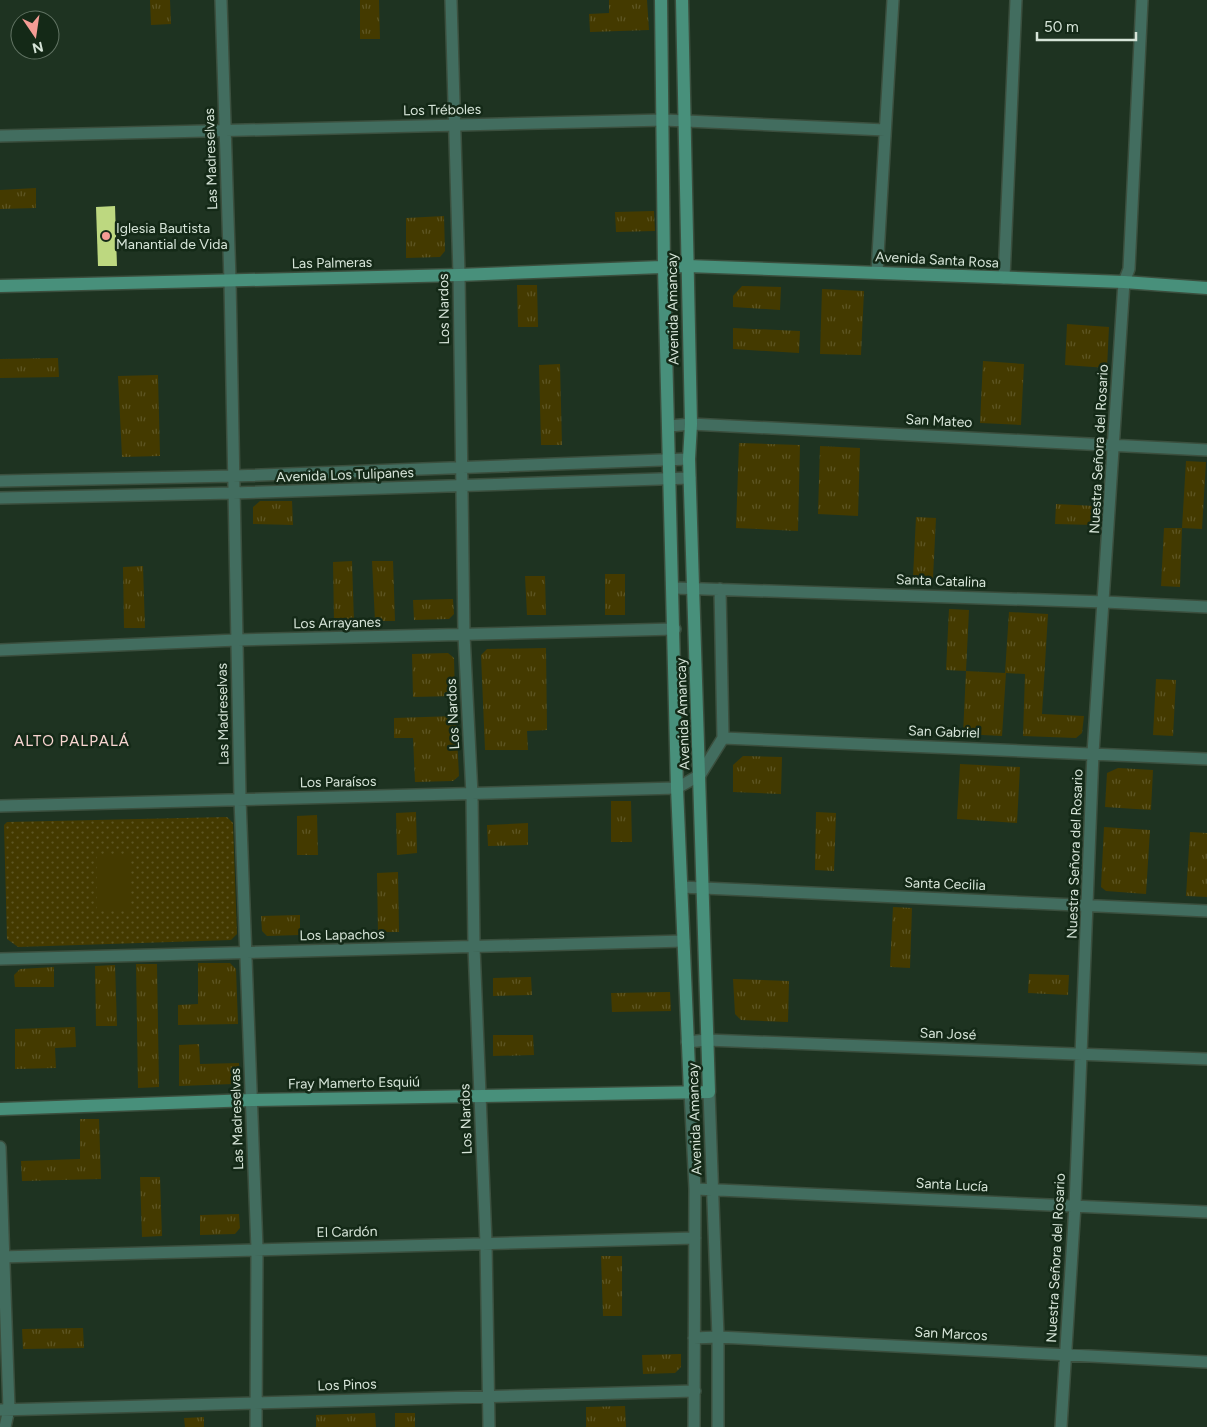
<svg xmlns="http://www.w3.org/2000/svg" width="1207" height="1427" viewBox="0 0 1207 1427" font-family="Figtree,sans-serif">
<defs>
<pattern id="grass-tufts" width="24" height="20" patternUnits="userSpaceOnUse" patternTransform="scale(1.25)"><rect width="24" height="20" fill="#443a00"/><path d="M3 7l-1-3M5 7V3M7 7l1-3M15 17l-1-3M17 17v-4M19 17l1-3" fill="none" stroke="#5e5624"/></pattern>
<pattern id="park-dots" width="8" height="8" patternUnits="userSpaceOnUse" patternTransform="scale(1.25)"><rect width="8" height="8" fill="#443a00"/><path d="M2 2h.1M6 6h.1" fill="none" stroke="#5e5624" stroke-width="1.8" stroke-linecap="round"/></pattern>
</defs>
<rect width="100%" height="100%" fill="#1e3321"/>
<path fill="url(#grass-tufts)" d="M150,0H170L171,24L151,25Z
M360,0H379L380,39H360Z
M609,0H647L649,30L590,32L589,14L609,13Z
M36,188V208L0,209V190Z
M654,211L655,231L616,232L615,212Z
M444,216L445,251L440,257L406,258V218Z
M517,285H537L538,327H518Z
M742,286L781,287L780,310L733,307V296Z
M822,289L864,291L861,355L820,354Z
M1067,324L1109,327L1107,368L1065,365Z
M733,328L800,331L799,353L733,349Z
M58,358L59,377L0,378V359Z
M983,361L1024,364L1021,425L980,423Z
M560,364L562,445H541L539,365Z
M158,375L160,456L122,457L118,376Z
M739,443L800,445L798,531L736,528Z
M820,446L860,448L858,516L818,514Z
M1186,461L1206,462L1202,529L1182,528L1180,587L1161,586L1164,528H1182Z
M260,501H292L293,525L253,524V507Z
M1056,504L1095,506L1094,525L1055,524Z
M916,517L936,518L933,578L913,577Z
M352,561L354,622H334L333,562Z
M372,561H393L395,621H375Z
M143,566L145,628H124L123,567Z
M605,574H625V615H605Z
M525,576H545L546,615H527Z
M453,599L454,614L449,619L414,620L413,600Z
M949,609L969,610L966,671L1005,673L1009,612L1048,614L1042,714L1084,716L1082,733L1076,738L1023,736L1025,674L1006,673L1002,736L963,734L966,671L946,670Z
M546,648L547,730L527,731L528,750H485L481,655L487,649Z
M448,653L454,658L455,696L413,697L412,654Z
M1156,679L1176,680L1173,736L1153,735Z
M456,716L459,776L453,781L415,782L413,738H394V718Z
M743,756L782,757L781,794L733,792V765Z
M960,764L1020,767L1017,823L957,819Z
M1118,768L1153,770L1151,810L1105,807L1107,773Z
M611,801H631L632,842H611Z
M416,812L417,853L397,855L396,813Z
M816,812L836,813L834,871L815,870Z
M317,815L318,855H297V816Z
M528,823V845L488,846L487,825Z
M1104,827L1150,830L1146,894L1106,891L1101,887Z
M1190,832L1207,833V897L1186,896Z
M398,872L399,932H378L377,873Z
M893,907L912,908L910,968L890,967Z
M300,915V935L267,936L262,931L261,916Z
M198,963H230L236,969L238,1024L178,1025V1005L198,1004Z
M136,964H157L159,1087L138,1088Z
M115,965L117,1026H96L95,966Z
M54,967V987H15L14,975L20,969Z
M1029,974L1069,975L1068,995L1028,993Z
M531,977L532,995L493,996V978Z
M733,979L789,981L788,1022L741,1020L735,1014Z
M670,992L671,1011L612,1012L611,993Z
M75,1027L76,1047L55,1048L56,1068L15,1069V1029Z
M493,1035H533L534,1055L493,1056Z
M199,1044L200,1064L239,1063L240,1077L234,1084L179,1086V1045Z
M80,1119H99L101,1179L22,1181L21,1161L80,1159Z
M140,1177H160L162,1236L142,1237Z
M239,1214L240,1228L235,1234L200,1235V1215Z
M601,1256H622V1316H603Z
M83,1328L84,1348L23,1349L22,1329Z
M681,1354V1367L675,1373L643,1374L642,1355Z
M625,1406L626,1427H586V1407Z
M375,1413L376,1427H316V1415Z
M395,1413H415V1427H395Z
M204,1417V1427H185L184,1418Z"/>
<path fill="url(#park-dots)" d="M227,817L233,823L237,934L231,940L18,947L7,939L4,825L7,822Z"/>
<path fill="#443a00" d="M97,854H131V909H97Z"/>
<path fill="#bdd880" d="M115,206L117,266H98L96,207Z"/>
<g fill="none" stroke-linecap="round" stroke-linejoin="round">
<defs>
<path id="street" d="M221,0L230,281L240,799L257,1249L256,1427
M451,0L459,275L464,635L472,795L474,947L486,1243L489,1427
M0,136L664,120L885,130
M877,272L893,0
M1004,278L1016,0
M670,426L691,424L1207,450
M0,481L233,476L689,459
M0,498L233,493L690,478
M674,588L1105,602L1207,607
M720,589L723,738
M0,650L237,640L675,629
M0,806L677,788L700,775L723,738L1207,759
M681,887L1207,911
M0,959L684,941
M687,1042L707,1040L1207,1059
M690,1092L695,1189L694,1427
M709,1092L718,1337V1427
M0,1147L9,1409L5,1427
M695,1189L1207,1212
M0,1257L695,1238
M694,1338L718,1337L1207,1362
M0,1410L695,1391
M1061,1427L1075,1205L1093,753L1124,282L1129,269L1142,0"/>
<path id="secondary" d="M661,0L664,268L677,788L690,1092
M0,286L459,275L687,266L1124,282L1207,288
M0,1109L252,1100L709,1092L689,459L691,424L682,0"/>
</defs>
<use href="#street" stroke="#3b4f3e" stroke-width="14"/>
<use href="#secondary" stroke="#3b4f3e" stroke-width="15"/>
<use href="#street" stroke="#426d5f" stroke-width="11"/>
<use href="#secondary" stroke="#48907b" stroke-width="12"/>
</g>
<circle fill="#f59c95" stroke="#142917" stroke-width="2" cx="106" cy="236" r="5"/>
<g text-anchor="middle" dominant-baseline="central" stroke-width="5" stroke-linejoin="round" paint-order="stroke">
<g font-size="14" fill="#d6e4d8" stroke="#142917">
<text transform="translate(442 110) rotate(-1)">Los Tréboles</text>
<text transform="translate(211 159) rotate(-92)">Las Madreselvas</text>
<text transform="translate(937 260) rotate(3)">Avenida Santa Rosa</text>
<text transform="translate(332 263) rotate(-1)">Las Palmeras</text>
<text transform="translate(444 309) rotate(-91)">Los Nardos</text>
<text transform="translate(673 309) rotate(-91)">Avenida Amancay</text>
<text transform="translate(939 421) rotate(3)">San Mateo</text>
<text transform="translate(1099 449) rotate(-87)">Nuestra Señora del Rosario</text>
<text transform="translate(345 475) rotate(-2)">Avenida Los Tulipanes</text>
<text transform="translate(941 581) rotate(2)">Santa Catalina</text>
<text transform="translate(337 623) rotate(-1)">Los Arrayanes</text>
<text transform="translate(223 714) rotate(-91)">Las Madreselvas</text>
<text transform="translate(453 714) rotate(-93)">Los Nardos</text>
<text transform="translate(683 714) rotate(-92)">Avenida Amancay</text>
<text transform="translate(944 732) rotate(2)">San Gabriel</text>
<text transform="translate(338 782) rotate(-1)">Los Paraísos</text>
<text transform="translate(1075 854) rotate(-88)">Nuestra Señora del Rosario</text>
<text transform="translate(945 884) rotate(2)">Santa Cecilia</text>
<text transform="translate(342 935) rotate(-1)">Los Lapachos</text>
<text transform="translate(948 1034) rotate(2)">San José</text>
<text transform="translate(354 1083) rotate(-1)">Fray Mamerto Esquiú</text>
<text transform="translate(237 1119) rotate(-92)">Las Madreselvas</text>
<text transform="translate(466 1119) rotate(-92)">Los Nardos</text>
<text transform="translate(695 1119) rotate(-92)">Avenida Amancay</text>
<text transform="translate(952 1185) rotate(3)">Santa Lucía</text>
<text transform="translate(347 1232) rotate(-1)">El Cardón</text>
<text transform="translate(1056 1258) rotate(-87)">Nuestra Señora del Rosario</text>
<text transform="translate(951 1334) rotate(3)">San Marcos</text>
<text transform="translate(347 1385) rotate(-2)">Los Pinos</text>
</g>
<g font-size="14" fill="#d6e4d8" stroke="#142917" text-anchor="start">
<text x="116" y="228">Iglesia Bautista<tspan x="116" dy="16">Manantial de Vida</tspan></text>
</g>
<g font-size="15" letter-spacing="1" fill="#f8d5d1" stroke="#142917">
<text x="72" y="741">ALTO PALPALÁ</text>
</g>
</g>
<g transform="translate(35 35) rotate(167)"><circle r="24" fill="#142917" stroke="#627464"/>
<path d="M0-4L9 19L0 12L-9 19Z" fill="#f59c95"/>
<text y="-8" font-size="14" font-weight="bold" text-anchor="middle" fill="#d6e4d8">N</text>
</g>
<path d="M1037 32v8h99v-8" fill="none" stroke="#d6e4d8" stroke-width="2.5"/>
<text x="1044" y="32" font-size="15" fill="#d6e4d8" stroke="#142917" stroke-width="4" paint-order="stroke">50 m</text>
</svg>
